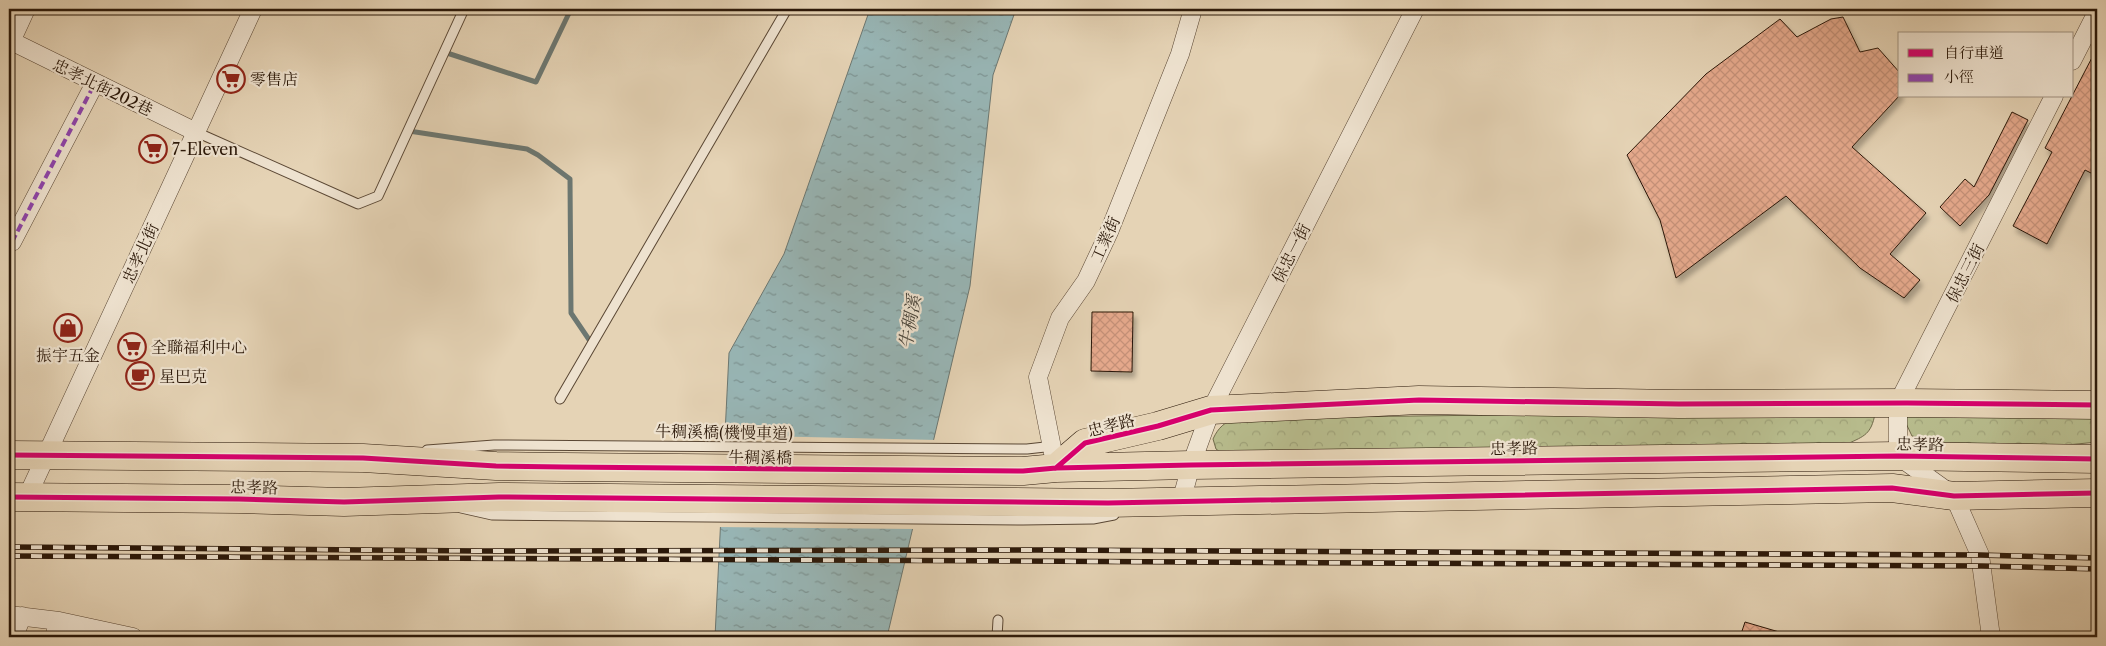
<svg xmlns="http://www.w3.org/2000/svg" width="2106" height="646" viewBox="0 0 2106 646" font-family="'Libre Caslon Text','Noto Serif TC',serif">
<defs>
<pattern id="forest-crowns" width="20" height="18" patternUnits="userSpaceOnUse" patternTransform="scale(1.25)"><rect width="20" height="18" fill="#b7bb8c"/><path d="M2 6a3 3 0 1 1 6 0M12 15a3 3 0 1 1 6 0" fill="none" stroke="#9ea077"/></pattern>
<pattern id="water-ripples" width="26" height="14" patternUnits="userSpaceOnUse" patternTransform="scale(1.25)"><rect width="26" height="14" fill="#98b6b6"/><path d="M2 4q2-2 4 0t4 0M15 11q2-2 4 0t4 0" fill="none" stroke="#7c9392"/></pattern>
<pattern id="building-cross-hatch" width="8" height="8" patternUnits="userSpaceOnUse" patternTransform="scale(1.25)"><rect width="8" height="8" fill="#e4a88b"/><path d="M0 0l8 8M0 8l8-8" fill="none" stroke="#c49077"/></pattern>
<filter id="shadow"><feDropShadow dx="3" dy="5.5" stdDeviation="2.5" flood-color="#0004"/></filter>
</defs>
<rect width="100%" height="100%" fill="#e5d3b5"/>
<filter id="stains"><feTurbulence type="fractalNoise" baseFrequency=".004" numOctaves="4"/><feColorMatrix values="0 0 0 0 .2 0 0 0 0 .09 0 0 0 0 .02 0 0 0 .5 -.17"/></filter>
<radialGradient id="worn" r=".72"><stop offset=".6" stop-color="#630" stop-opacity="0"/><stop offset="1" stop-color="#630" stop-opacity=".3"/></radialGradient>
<path fill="url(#forest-crowns)" stroke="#716a4a" d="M2097,413V442L2067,445L1947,443L1912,436L1903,417L1910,414Z
M1570,414H1875C1871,434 1865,436 1847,444L1223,454L1216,449L1213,439C1224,415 1240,419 1263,418Z"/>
<path fill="url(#water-ripples)" stroke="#6c7771" d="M870,9H1016L993,75L970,286L887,637H715L729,353L784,254Z"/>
<path fill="#e5d3b5" d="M723,435L937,440L915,529L718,527Z"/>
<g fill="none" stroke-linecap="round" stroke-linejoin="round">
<path stroke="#6c7771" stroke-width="5" d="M444,52L536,82L571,9
M409,131L527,149L538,155L570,179L571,313L592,344"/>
</g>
<path fill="url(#building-cross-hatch)" stroke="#2b1809" filter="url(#shadow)" d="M1843,17L1860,52L1878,48L1900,73V95L1852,147L1926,213L1890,254L1920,280L1904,298L1860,268L1786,196L1676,278L1660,220L1627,155L1706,74L1780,19L1797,37L1831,19Z
M2097,48V176L2085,170L2047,244L2013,226L2052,152L2045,148Z
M2012,112L2028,120L1989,195L1960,226L1940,207L1965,179L1974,187Z
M1092,312H1133L1132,372L1091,371Z
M1745,622L1786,634L1785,637H1740Z"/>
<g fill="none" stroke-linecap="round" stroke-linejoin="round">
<defs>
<path id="service" d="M196,132L358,204L378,196L464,9
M560,399L787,9
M427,450L494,445L1027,449L1054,446
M461,508L492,515L1023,520L1093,519L1114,515
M997,637L998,620"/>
<path id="minor" d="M9,40L196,132
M9,46L26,9
M2072,61L2097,12
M12,242L95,83
M1056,468L1038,377L1060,318L1086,281L1109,232L1180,54L1193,9
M27,497L253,9
M1181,502L1191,465L1211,410L1415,9
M9,615L59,621L133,637
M14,637L22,616
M54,637L59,621
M1991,637L1980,555L1954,496L1898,456V403L2054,96"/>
<path id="primary" d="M9,455L363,458L496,466L564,467L1023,471L1056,468L1191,465L1898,456L2097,459
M1056,468L1085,443L1158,426L1211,410L1419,400L1679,404L1907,403L2097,405
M9,497L239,499L344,502L499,497L1108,503L1892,488L1954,496L2097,493"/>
</defs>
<use href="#service" stroke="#5a4734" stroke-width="11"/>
<use href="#minor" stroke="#5a4734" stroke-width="19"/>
<use href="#primary" stroke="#2b1809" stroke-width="29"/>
<use href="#service" stroke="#eee2cf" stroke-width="9"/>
<use href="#minor" stroke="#eee2cf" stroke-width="18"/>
<use href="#primary" stroke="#e5d3b5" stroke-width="28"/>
<defs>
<path id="rail" d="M9,547L479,551L1042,550L1980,555L2097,558
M9,556L1982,566L2097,569"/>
</defs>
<use href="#rail" stroke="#2b1809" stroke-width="5.5"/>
<use href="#rail" stroke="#eee2cf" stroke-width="4" stroke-dasharray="11" stroke-linecap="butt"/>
<path stroke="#8e44ad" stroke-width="4" stroke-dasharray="8 4" stroke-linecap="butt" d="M12,242L95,83"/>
<defs>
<path id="cycleway" d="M9,455L363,458L496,466L564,467L1023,471L1056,468L1191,465L1898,456L2097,459
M1056,468L1085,443L1158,426L1211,410L1419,400L1679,404L1907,403L2097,405
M9,497L239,499L344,502L499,497L1108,503L1892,488L1954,496L2097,493"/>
</defs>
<use href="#cycleway" stroke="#eee2cf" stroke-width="8"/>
<use href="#cycleway" stroke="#d6006c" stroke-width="5"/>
</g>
<defs>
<symbol id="supermarket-ring" viewBox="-11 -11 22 22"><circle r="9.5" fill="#eee2cf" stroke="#8f2418" stroke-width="1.5"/><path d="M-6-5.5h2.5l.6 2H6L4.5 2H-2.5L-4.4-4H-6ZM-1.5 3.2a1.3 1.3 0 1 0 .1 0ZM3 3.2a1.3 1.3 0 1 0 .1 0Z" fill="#8f2418"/></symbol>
<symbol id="shop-ring" viewBox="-11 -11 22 22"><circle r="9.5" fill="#eee2cf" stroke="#8f2418" stroke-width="1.5"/><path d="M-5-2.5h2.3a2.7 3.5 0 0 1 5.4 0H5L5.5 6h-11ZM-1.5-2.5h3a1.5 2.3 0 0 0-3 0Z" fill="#8f2418"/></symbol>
<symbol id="cafe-ring" viewBox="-11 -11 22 22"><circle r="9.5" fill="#eee2cf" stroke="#8f2418" stroke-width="1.5"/><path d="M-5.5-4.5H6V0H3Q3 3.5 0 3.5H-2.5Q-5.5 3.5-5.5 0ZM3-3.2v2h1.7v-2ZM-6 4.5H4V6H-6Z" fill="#8f2418"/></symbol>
</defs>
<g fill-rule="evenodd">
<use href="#supermarket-ring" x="215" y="63" width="32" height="32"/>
<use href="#supermarket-ring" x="137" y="133" width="32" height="32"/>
<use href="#shop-ring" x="52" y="312" width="32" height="32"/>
<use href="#supermarket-ring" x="116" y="331" width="32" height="32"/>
<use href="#cafe-ring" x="124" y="360" width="32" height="32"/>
</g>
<g text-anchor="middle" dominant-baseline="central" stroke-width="4.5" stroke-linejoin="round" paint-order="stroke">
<g font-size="16" fill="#2b1809" stroke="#eee2cf" text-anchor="start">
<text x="250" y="79">零售店</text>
<text x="172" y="149">7-Eleven</text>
<text x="151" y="347">全聯福利中心</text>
<text x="68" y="355" text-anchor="middle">振宇五金</text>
<text x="159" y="376">星巴克</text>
</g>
<g font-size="16" fill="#2b1809" stroke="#eee2cf">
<text transform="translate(103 87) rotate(26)">忠孝北街202巷</text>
<text transform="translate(1105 239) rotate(-66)">工業街</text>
<text transform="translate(140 253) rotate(-65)">忠孝北街</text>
<text transform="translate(1291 253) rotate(-63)">保忠一街</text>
<text transform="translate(1965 273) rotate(-63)">保忠三街</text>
<text transform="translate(1111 425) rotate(-14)">忠孝路</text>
<text transform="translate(724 432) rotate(1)">牛稠溪橋(機慢車道)</text>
<text transform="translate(1920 444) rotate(1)">忠孝路</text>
<text transform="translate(1514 448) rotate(-1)">忠孝路</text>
<text transform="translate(760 457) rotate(1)">牛稠溪橋</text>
<text transform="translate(254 487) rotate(1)">忠孝路</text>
</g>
<g font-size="18" font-style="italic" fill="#4c473d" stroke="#eee2cf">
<text transform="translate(910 322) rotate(-80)">牛稠溪</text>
</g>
</g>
<rect width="2106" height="646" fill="none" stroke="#e5d3b5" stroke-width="30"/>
<rect x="10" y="10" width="2086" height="626" fill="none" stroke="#2b1809" stroke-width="2.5"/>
<rect x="15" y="15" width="2076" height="616" fill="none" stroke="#2b1809"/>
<rect x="1898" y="32" width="175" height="65" fill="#eee2cf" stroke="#a09180"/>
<rect x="1908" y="49" width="25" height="8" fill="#d6006c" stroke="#a09180"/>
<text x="1944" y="58" font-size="15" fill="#2b1809">自行車道</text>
<rect x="1908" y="74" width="25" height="8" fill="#8e44ad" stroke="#a09180"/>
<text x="1944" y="82" font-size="15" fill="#2b1809">小徑</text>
<rect width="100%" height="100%" filter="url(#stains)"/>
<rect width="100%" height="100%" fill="url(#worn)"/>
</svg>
